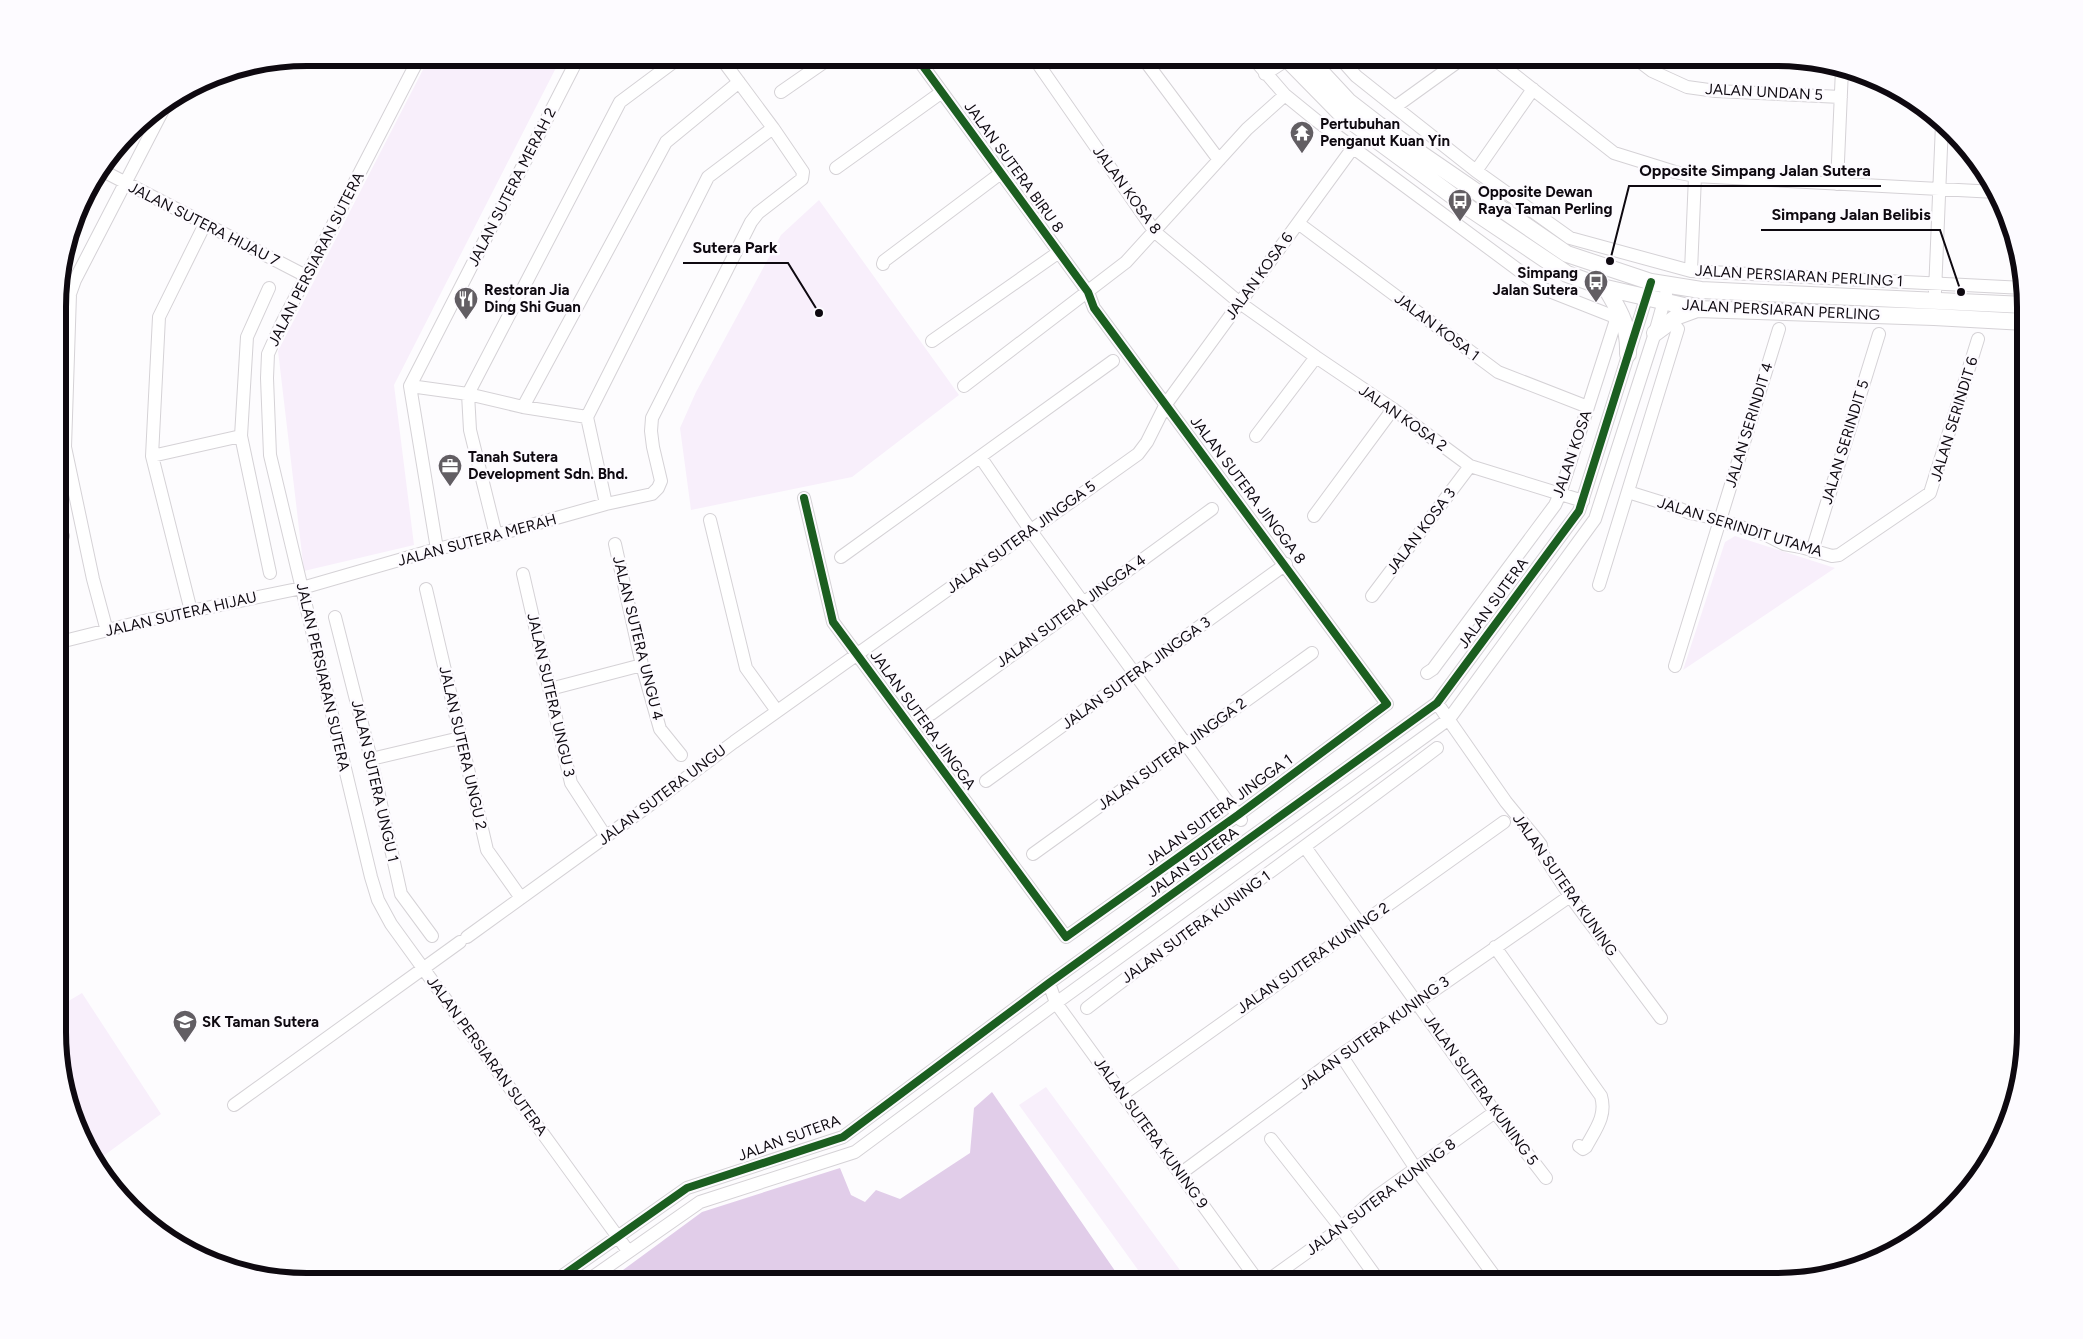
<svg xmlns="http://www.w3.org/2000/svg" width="2083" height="1339" viewBox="0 0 2083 1339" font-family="Figtree,sans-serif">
<rect width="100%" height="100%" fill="#fdfcfe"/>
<path fill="#f8effb" d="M429,58H561L394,385L414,545L304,571L278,351Z
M819,200L959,395L852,477L691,510L680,428L696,392L781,235Z
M1735,536L1835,568L1683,670L1725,542Z
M82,993L161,1114L95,1162L71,1112L60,1064V1006Z
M1046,1087L1188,1281H1146L1019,1105Z"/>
<path fill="#e1cde9" d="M992,1092L1122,1281H608L702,1212L840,1168L851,1195L865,1202L876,1190L900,1199L970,1153L974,1108Z"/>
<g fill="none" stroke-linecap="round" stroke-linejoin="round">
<defs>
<path id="minor" d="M419,58L281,325L268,354L267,378L270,455L371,877L378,900L391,924L628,1251
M1034,58L1155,232L1240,303L1316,357L1393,409L1470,466L1583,501
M1143,58L1219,160
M1253,58L1285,95L1317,121L1544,289L1615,317V323L1560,494L1555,505L1433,669L1427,673
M1340,58L1356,76L1395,107L1476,171L1570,238L1691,271L2024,288
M1493,58L1614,153L1675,172L1695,176L1996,192
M1635,58L1652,71L1687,87L1716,91L1841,97
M1265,74L1288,59
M781,92L830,58
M1395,107L1463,58
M836,168L942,92
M103,171L306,276
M1476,171L1533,89
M1837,184L1842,69
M1298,223L1498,372L1588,407
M883,264L884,261L1001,173
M1691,271L1695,176
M1935,292L1942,124
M932,341L1059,252
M410,386L468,394L523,407L587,417
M964,386L1126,262L1247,129L1285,95
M523,407L666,142L739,82
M241,436L270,573
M1256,436L1316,357
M152,456L241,436L247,337L269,288
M981,458L1031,531L1241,820
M1628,492L1673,506L1690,513L1709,517L1766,535L1784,544L1801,547L1832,556L1839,555L1930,493L1978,339
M804,498L833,622L1066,937L1238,815L1387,704L1094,308L1088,292L917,58
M606,504L587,417L708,177L773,128
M1314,516L1393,409
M710,520L746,668L777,711
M496,535L470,430L468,394L620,102L679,58
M60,537L63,536
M615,544L642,665L660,729L681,755
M437,549L410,386L576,62L583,58
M1812,551L1879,334
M841,557L1113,361
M523,574L571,783L606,837
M1599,585L1678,329
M426,589L487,850L521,898
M1372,596L1470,466
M191,611L152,456L159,317L205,224
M335,617L371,759L401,894L432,936
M107,631L93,579L65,447L70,294L75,280L165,106
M60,642L148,620L302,588L437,549L496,535L606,504L652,494L658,488L661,481L653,447L651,431L652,418L751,222L758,213L802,179L803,172L773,128L721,58
M1675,666L1779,329
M550,689L642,665
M1437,703L1506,802L1538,841L1541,845L1542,853L1570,896L1661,1018
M931,714L1212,509
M371,759L460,738
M986,781L1286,564
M1305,847L1495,1112L1546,1178
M1033,854L1312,653
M467,937L651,804L734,742L1138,454L1147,442L1166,404L1352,149
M1495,947L1601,1096C1607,1116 1595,1130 1586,1147L1583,1149L1579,1146
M1049,983L1056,1003L1258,1281
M1087,1008C1202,920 1321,836 1437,748
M1341,1055L1416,1169L1498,1281
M1123,1094L1504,822
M234,1105L460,942
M1271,1139L1341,1228L1379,1281
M1180,1174L1341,1055L1570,896
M555,1281L687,1188L843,1137L1049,983L1437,703L1579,511L1649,289
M587,1281L700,1202L855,1152L1056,1003L1449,719L1595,519L1655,333L1666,294
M1267,1281L1341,1228L1376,1197L1495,1112"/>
<path id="major" d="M1286,58L1340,113L1469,208L1567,274L1606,288L1697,309L1934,317L2025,322
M1308,58L1348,101L1379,125L1567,254L1651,282L1701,290L2025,305
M1606,288C1620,312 1629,325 1628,354
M1655,333L1678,316L1697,309"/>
</defs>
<use href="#minor" stroke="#d5d2d6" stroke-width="14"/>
<use href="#major" stroke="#d5d2d6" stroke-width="18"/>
<use href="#minor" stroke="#fff" stroke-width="12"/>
<use href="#major" stroke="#fff" stroke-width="16"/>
<defs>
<path id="cycleway" d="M804,498L833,622L1066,937L1238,815L1387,704L1094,308L1088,292L917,58
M555,1281L687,1188L843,1137L1049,983L1437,703L1579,511L1651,282"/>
</defs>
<use href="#cycleway" stroke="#fdfbff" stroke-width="11"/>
<use href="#cycleway" stroke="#1b5e20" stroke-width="8"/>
</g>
<defs>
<symbol id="temple-pin" viewBox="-11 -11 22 30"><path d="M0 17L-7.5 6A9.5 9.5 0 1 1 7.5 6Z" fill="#625e63" stroke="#fdfbff"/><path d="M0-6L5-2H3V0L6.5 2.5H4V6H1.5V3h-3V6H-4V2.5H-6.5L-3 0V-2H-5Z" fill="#fff"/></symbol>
<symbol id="bus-pin" viewBox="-11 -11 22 30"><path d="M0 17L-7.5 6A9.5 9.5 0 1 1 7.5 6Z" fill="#625e63" stroke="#fdfbff"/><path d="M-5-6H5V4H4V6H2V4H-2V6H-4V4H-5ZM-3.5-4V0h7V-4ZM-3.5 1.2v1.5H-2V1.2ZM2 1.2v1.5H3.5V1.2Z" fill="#fff"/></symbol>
<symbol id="restaurant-pin" viewBox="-11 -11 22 30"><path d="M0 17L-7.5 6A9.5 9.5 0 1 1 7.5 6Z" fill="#625e63" stroke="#fdfbff"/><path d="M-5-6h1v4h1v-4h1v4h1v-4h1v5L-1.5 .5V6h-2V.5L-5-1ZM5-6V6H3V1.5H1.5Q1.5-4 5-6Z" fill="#fff"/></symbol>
<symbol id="office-pin" viewBox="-11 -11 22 30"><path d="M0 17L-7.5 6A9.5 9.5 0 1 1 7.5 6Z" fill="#625e63" stroke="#fdfbff"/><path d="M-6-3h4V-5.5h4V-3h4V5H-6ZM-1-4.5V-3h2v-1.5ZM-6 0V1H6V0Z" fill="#fff"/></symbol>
<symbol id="school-pin" viewBox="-11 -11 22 30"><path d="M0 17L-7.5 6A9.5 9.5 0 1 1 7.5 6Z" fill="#625e63" stroke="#fdfbff"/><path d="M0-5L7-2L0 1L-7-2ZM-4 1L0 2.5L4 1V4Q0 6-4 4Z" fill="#fff"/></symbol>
</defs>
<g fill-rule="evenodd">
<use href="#temple-pin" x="1288" y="119" width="28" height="38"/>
<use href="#bus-pin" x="1446" y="187" width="28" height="38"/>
<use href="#bus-pin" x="1582" y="268" width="28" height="38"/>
<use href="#restaurant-pin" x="452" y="285" width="28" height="38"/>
<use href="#office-pin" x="436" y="452" width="28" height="38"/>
<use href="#school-pin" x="171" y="1008" width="28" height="38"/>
</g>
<g text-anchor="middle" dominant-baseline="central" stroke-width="5" stroke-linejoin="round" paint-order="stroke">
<g font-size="15" fill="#0e0910" stroke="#fdfbff">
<text transform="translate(1764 92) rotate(3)">JALAN UNDAN 5</text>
<text transform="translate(1014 167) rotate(54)">JALAN SUTERA BIRU 8</text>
<text transform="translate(512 187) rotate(-63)">JALAN SUTERA MERAH 2</text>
<text transform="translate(1127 190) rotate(54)">JALAN KOSA 8</text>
<text transform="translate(204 224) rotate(27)">JALAN SUTERA HIJAU 7</text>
<text transform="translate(316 259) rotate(-63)">JALAN PERSIARAN SUTERA</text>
<text transform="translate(1259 276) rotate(-54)">JALAN KOSA 6</text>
<text transform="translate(1799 276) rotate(3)">JALAN PERSIARAN PERLING 1</text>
<text transform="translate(1781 310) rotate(3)">JALAN PERSIARAN PERLING</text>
<text transform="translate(1437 327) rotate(37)">JALAN KOSA 1</text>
<text transform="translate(1403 418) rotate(35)">JALAN KOSA 2</text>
<text transform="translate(1954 419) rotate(-73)">JALAN SERINDIT 6</text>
<text transform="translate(1749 425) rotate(-73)">JALAN SERINDIT 4</text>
<text transform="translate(1845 442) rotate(-73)">JALAN SERINDIT 5</text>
<text transform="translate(1572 454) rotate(-71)">JALAN KOSA</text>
<text transform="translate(1248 490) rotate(53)">JALAN SUTERA JINGGA 8</text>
<text transform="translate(1740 527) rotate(17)">JALAN SERINDIT UTAMA</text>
<text transform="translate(1421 531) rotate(-53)">JALAN KOSA 3</text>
<text transform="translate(1021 537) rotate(-36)">JALAN SUTERA JINGGA 5</text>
<text transform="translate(477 540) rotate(-15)">JALAN SUTERA MERAH</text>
<text transform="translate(1493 603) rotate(-54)">JALAN SUTERA</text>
<text transform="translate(1071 611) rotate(-36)">JALAN SUTERA JINGGA 4</text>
<text transform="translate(181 614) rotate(-13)">JALAN SUTERA HIJAU</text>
<text transform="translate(638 638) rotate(76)">JALAN SUTERA UNGU 4</text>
<text transform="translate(1136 673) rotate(-36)">JALAN SUTERA JINGGA 3</text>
<text transform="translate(323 677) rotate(77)">JALAN PERSIARAN SUTERA</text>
<text transform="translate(551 695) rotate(77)">JALAN SUTERA UNGU 3</text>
<text transform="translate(923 720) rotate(54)">JALAN SUTERA JINGGA</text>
<text transform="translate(463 748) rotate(77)">JALAN SUTERA UNGU 2</text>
<text transform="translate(1172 754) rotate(-36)">JALAN SUTERA JINGGA 2</text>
<text transform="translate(375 781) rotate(77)">JALAN SUTERA UNGU 1</text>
<text transform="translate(662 795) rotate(-37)">JALAN SUTERA UNGU</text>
<text transform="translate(1219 810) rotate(-36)">JALAN SUTERA JINGGA 1</text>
<text transform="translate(1193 862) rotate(-36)">JALAN SUTERA</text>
<text transform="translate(1565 885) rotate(55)">JALAN SUTERA KUNING</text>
<text transform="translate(1196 927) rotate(-36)">JALAN SUTERA KUNING 1</text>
<text transform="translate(1313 958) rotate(-35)">JALAN SUTERA KUNING 2</text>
<text transform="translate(1374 1033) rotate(-36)">JALAN SUTERA KUNING 3</text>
<text transform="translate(487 1056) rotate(54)">JALAN PERSIARAN SUTERA</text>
<text transform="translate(1481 1090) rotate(54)">JALAN SUTERA KUNING 5</text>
<text transform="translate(1151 1133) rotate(54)">JALAN SUTERA KUNING 9</text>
<text transform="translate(789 1138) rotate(-20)">JALAN SUTERA</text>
<text transform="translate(1381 1197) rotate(-37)">JALAN SUTERA KUNING 8</text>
</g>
<g font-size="15" font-weight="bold" fill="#0e0910" stroke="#fdfbff" text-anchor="start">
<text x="1320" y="124">Pertubuhan<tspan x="1320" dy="17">Penganut Kuan Yin</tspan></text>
<text x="1478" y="192">Opposite Dewan<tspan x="1478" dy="17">Raya Taman Perling</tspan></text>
<text x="1578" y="273" text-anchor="end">Simpang<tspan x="1578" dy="17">Jalan Sutera</tspan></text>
<text x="484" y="290">Restoran Jia<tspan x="484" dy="17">Ding Shi Guan</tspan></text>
<text x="468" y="457">Tanah Sutera<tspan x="468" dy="17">Development Sdn. Bhd.</tspan></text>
<text x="202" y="1022">SK Taman Sutera</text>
</g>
</g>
<path d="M0 0H2083V1339H0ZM307 66H1776A241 241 0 0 1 2017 307V1032A241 241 0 0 1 1776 1273H307A241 241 0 0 1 66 1032V307A241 241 0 0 1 307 66Z" fill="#fdfbff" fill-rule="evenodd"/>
<path fill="none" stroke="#0e0910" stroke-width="6" d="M307 66H1776A241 241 0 0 1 2017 307V1032A241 241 0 0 1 1776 1273H307A241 241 0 0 1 66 1032V307A241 241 0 0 1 307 66Z"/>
<path fill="none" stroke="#0e0910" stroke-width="2" d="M1610 261L1629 186H1881M1961 292L1940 230H1761M819 313L788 263H683"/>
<g fill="#0e0910" stroke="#fdfbff" stroke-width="2">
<circle cx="1610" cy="261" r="5"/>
<circle cx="1961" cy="292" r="5"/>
<circle cx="819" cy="313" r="5"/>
</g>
<g font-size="16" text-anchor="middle" font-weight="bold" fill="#0e0910" stroke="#fdfbff" stroke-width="5" stroke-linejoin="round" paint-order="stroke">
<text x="1755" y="176">Opposite Simpang Jalan Sutera</text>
<text x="1851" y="220">Simpang Jalan Belibis</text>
<text x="735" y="253">Sutera Park</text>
</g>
</svg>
